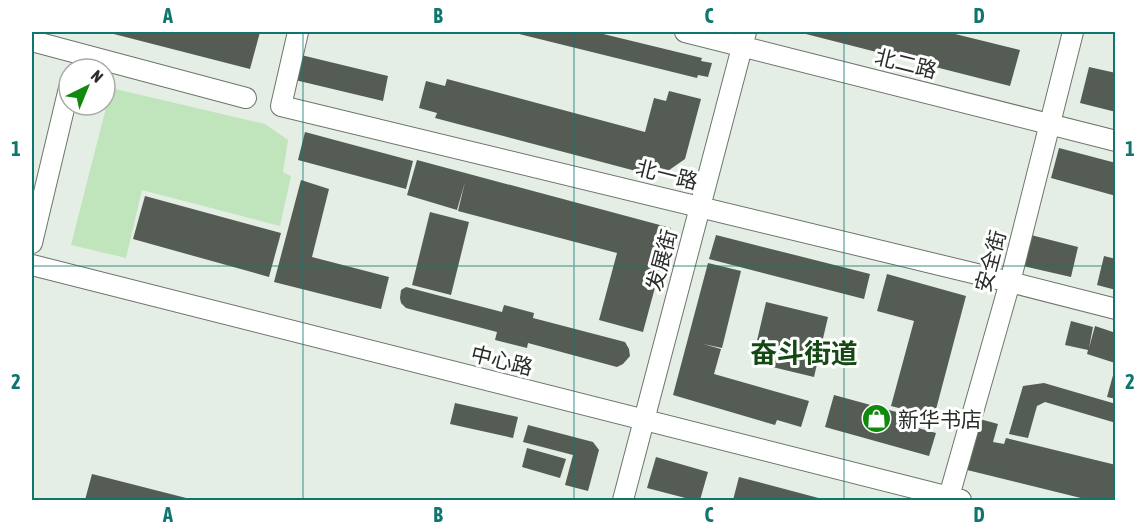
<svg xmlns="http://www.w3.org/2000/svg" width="1147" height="532" viewBox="0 0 1147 532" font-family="'Asap Condensed','Noto Sans SC',sans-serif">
<rect width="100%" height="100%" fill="#e5eee4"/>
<path fill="#c0e4bc" d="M111,88L265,124L288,140L283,172L291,176L280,226L142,190L126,258L71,245Z"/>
<path fill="#545c53" d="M106,32H260L250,69Z
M511,32H595L702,58L701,61L712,63L708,77L698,75L697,78Z
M798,32H947L1020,50L1010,86Z
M301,55L388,76L383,101L295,80Z
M1089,67L1116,73V112L1080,103Z
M447,79L645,132L654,98L666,101L669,91L701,99L685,159L662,175H651L435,118L437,113L419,108L426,81L445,86Z
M305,132L413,161L406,189L298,160Z
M1059,148L1116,163V196L1051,178Z
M417,160L671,228L643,332L599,320L617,253L458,211L465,182L457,210L407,195Z
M301,180L329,189L312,257L389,277L381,309L274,282Z
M145,196L281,233L269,277L133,239Z
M430,212L469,222L451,295L412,285Z
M716,235L870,274L864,299L709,259Z
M1031,235L1078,247L1071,277L1023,266Z
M1104,256L1116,259V290L1097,285Z
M708,263L741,271L722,348L703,344L721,349L714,374L809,401L801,427L777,420L775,425L673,395Z
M887,274L966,296L934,417L891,406L914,321L877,311Z
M406,287L502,312L504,305L534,313L533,318L625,342L629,349L630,356L623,364L617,367L528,343L527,348L495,340L497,332L406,308L401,303L400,298L401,290Z
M766,302L828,317L814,377L752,362Z
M1071,321L1093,327L1089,348L1095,326L1116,333L1115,363L1087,354L1088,350L1065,345Z
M1115,368H1116V399L1107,397Z
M1044,383L1116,404V423L1045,402L1037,406L1028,438L1009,434L1023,386Z
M834,395L900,413L897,422L936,433L929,456L825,427Z
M455,403L518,417L513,438L450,424Z
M976,418L998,424L993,442L1004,444L1006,438L1116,465V500H1089L963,469Z
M528,425L593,442L599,450L588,491L565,485L573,455L523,442Z
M527,448L566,459L560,478L522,467Z
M656,457L708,472L700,500H693L647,488Z
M92,474L194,500H85Z
M739,477L826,500H733Z"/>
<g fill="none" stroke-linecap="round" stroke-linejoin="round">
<defs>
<path id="minor" d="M298,32L281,106L1010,282L1116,309
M685,32L1116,141
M32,41L246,98
M32,243L69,88
M32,265L961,500
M623,500L746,32
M948,500L1010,282L1073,32"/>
</defs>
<use href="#minor" stroke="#6d756c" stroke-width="22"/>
<use href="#minor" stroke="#fff" stroke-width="20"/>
</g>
<path fill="none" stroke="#0f766e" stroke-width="1.5" stroke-opacity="0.55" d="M303,32V500M574,32V500M844,32V500M32,266H1116"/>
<defs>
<symbol id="shop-disc" viewBox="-11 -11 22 22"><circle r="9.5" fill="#10890d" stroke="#fff"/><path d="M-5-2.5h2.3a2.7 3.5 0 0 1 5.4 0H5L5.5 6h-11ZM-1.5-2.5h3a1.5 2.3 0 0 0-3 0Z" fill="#fff"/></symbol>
</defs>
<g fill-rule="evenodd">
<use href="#shop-disc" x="860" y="402" width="33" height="33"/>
</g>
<g text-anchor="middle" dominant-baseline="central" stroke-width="6" stroke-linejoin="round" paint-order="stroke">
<g font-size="21" fill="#292d29" stroke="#fff">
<text transform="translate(906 63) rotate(14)">北二路</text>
<text transform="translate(667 174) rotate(14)">北一路</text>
<text transform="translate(661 260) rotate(-75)">发展街</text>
<text transform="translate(990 261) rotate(-75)">安全街</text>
<text transform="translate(502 360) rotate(14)">中心路</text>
</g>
<g font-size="21" fill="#292d29" stroke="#fff" text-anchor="start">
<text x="898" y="419">新华书店</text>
</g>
<g font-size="27" font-weight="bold" fill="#154913" stroke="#fff">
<text x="804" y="353">奋斗街道</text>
</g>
</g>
<rect width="1147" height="532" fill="none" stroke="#ffffff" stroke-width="66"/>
<g transform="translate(87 87) rotate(43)"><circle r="28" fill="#ffffff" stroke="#a9aba9" stroke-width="1.5"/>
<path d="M0-4.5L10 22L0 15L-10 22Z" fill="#10890d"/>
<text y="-9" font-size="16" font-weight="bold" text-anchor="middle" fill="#292d29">N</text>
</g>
<rect x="33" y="33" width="1081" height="466" fill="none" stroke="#0f766e" stroke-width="2"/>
<g font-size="20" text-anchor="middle" font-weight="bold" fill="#0f766e">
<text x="168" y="23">A</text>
<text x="438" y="23">B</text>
<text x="709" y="23">C</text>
<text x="979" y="23">D</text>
<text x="16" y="156">1</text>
<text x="1130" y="156">1</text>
<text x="16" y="389">2</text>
<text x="1130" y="389">2</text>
<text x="168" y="522">A</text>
<text x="438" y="522">B</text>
<text x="709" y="522">C</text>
<text x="979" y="522">D</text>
</g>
</svg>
